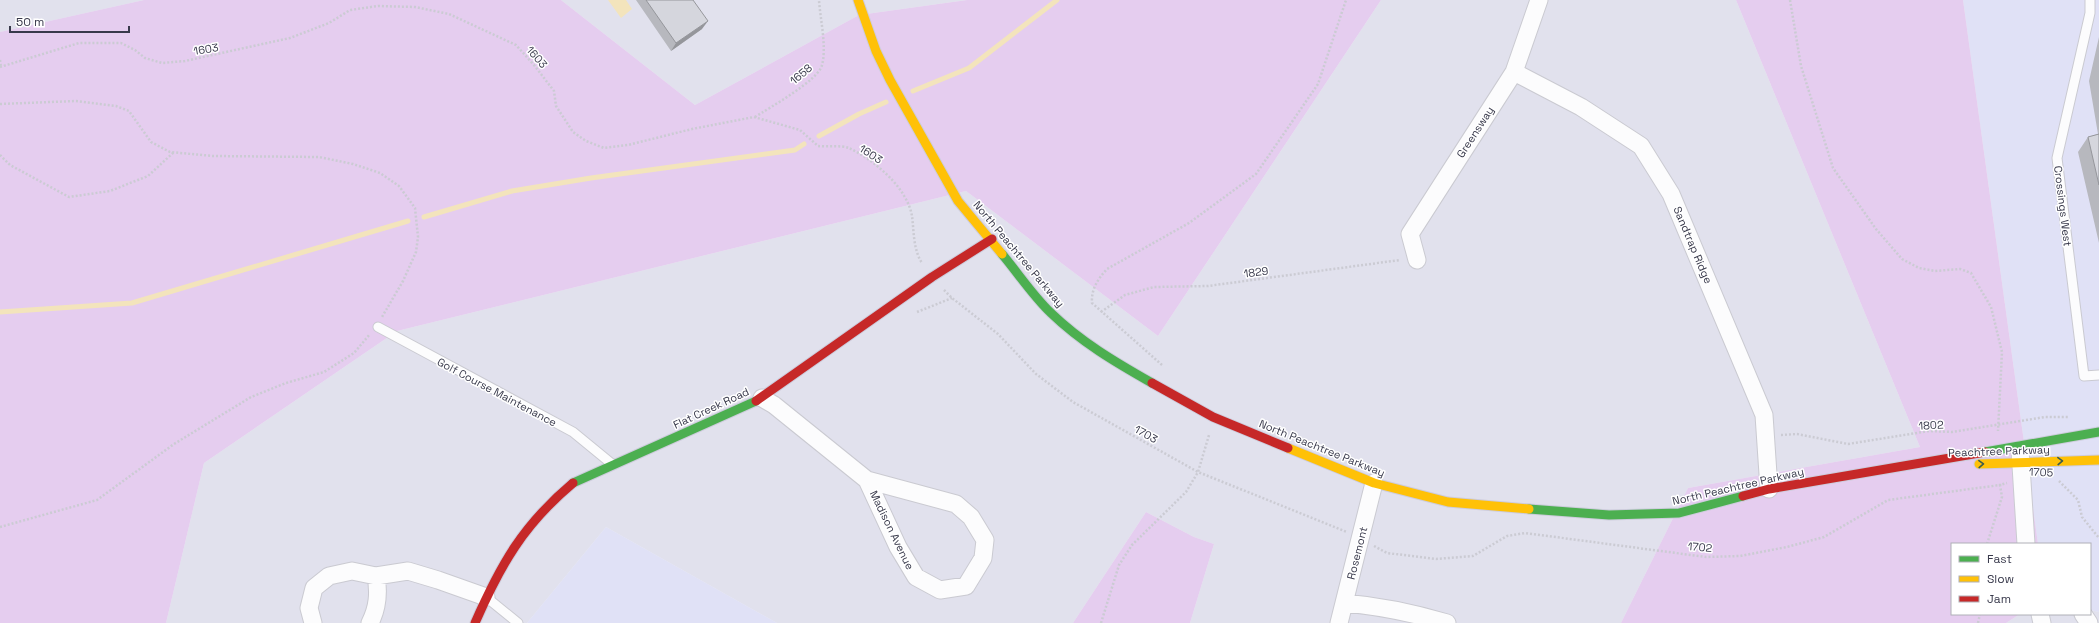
<svg xmlns="http://www.w3.org/2000/svg" width="2099" height="623" viewBox="0 0 2099 623" font-family="'Space Grotesk',sans-serif">
<rect width="100%" height="100%" fill="#ededf3"/>
<path fill="#e1e1ed" d="M0,0H144L0,32Z
M561,0H967L859,15L695,105Z
M1381,0H1736L1920,447L1688,488L1621,623H1190L1214,544L1194,537L1146,512L1073,623H777L606,527L527,623H166L204,463L397,331L966,191L1158,336Z
M2090,610L2099,612V623H2006L2020,614H2090Z"/>
<path fill="#e0e1f6" d="M1963,0H2099V612L2090,610V544H2038Z
M606,527L777,623H527Z"/>
<path fill="#e5cdef" d="M144,0H561L695,105L859,15L967,0H1381L1158,336L966,191L397,331L204,463L166,623H0V32Z
M1736,0H1963L2038,544H1952V614H2020L2006,623H1621L1688,488L1920,447Z
M1146,512L1194,537L1214,544L1190,623H1073Z"/>
<path fill="#f3e4bc" d="M608,0H626L632,9L621,18Z"/>
<g fill="none" stroke-linecap="round" stroke-linejoin="round">
<path stroke="#f3e4bc" stroke-width="5" d="M913,91L969,68L1057,0
M819,136L859,114L886,102
M424,217L512,191L591,178L795,150L804,144
M0,312L132,303L408,221"/>
<defs>
<path id="lane" d="M2090,0V13L2057,158L2084,376L2099,375
M378,327L573,432L612,464
M486,597L518,623"/>
<path id="street" d="M1514,72L1581,107L1641,146L1671,194L1764,415L1769,489
M1417,260L1410,234L1514,72L1539,0
M762,398L774,405L867,480
M2020,450L2026,544
M867,480L956,504L971,517L985,540L983,558L966,586L940,590L916,577L898,547Z
M1344,603C1380,606 1413,613 1447,623
M2040,614L2042,623
M2083,614L2089,623
M313,623L309,608L314,588L329,576L352,571L376,576L408,571L438,580L486,597
M370,623C378,607 379,593 376,576
M1339,623L1374,483"/>
<path id="fast" d="M1002,254C1018,273 1033,296 1051,313C1081,342 1115,362 1152,383
M1985,452L2099,432
M573,483L756,401
M1529,509L1609,515L1679,513L1743,496"/>
<path id="slow" d="M858,0L876,51L890,80L958,201L1002,254
M1288,448L1374,483L1448,502L1529,509
M1979,464L2099,460"/>
<path id="jam" d="M1152,383L1213,417L1288,448
M756,401L932,277L992,239
M1743,496L1769,489L1985,452
M475,623C501,564 523,525 573,483"/>
</defs>
<use href="#lane" stroke="#cacad1" stroke-width="11"/>
<use href="#street" stroke="#cacad1" stroke-width="19"/>
<use href="#fast" stroke="#cdccdc" stroke-width="11"/>
<use href="#slow" stroke="#cdccdc" stroke-width="11"/>
<use href="#jam" stroke="#cdccdc" stroke-width="11"/>
<path stroke="#cbcbd3" stroke-width="2.5" stroke-dasharray="2 2" stroke-linecap="butt" d="M1790,0L1801,66L1833,168L1876,229L1902,259L1919,268L1935,271L1960,269L1971,273L1991,307L2002,352L1998,431
M0,60L1,67
M0,67L79,43H121L135,50L145,58L162,63L185,61L290,38L329,23L350,10L378,6L415,7L449,14L516,45L534,65L554,91L556,106L573,132L586,141L604,148L628,145L692,129L754,117L800,130L818,146C827,147 841,145 849,148C874,160 907,187 912,216C914,231 913,249 922,263
M0,104L76,101L116,106L129,111L151,142L170,152L213,156L319,157L353,164L380,173L399,186L415,208L418,237L416,252L403,281L382,317
M755,117C769,108 819,80 822,65C827,47 820,18 819,0
M0,155L10,165L69,197L110,191L148,176L174,152
M944,290L952,298L998,334L1036,374L1073,402L1198,472L1347,532
M917,312L952,298
M1101,312L1125,295L1154,287L1208,286L1400,260
M1162,365L1092,303C1091,289 1098,279 1107,269L1189,223L1256,174L1318,84L1346,0
M1781,435L1797,434L1848,444L1929,431L1952,432L2045,417H2069
M2059,481L2078,500L2082,517L2099,538
M0,527L97,500L174,444L251,397L286,383L324,372L354,353L370,334
M1987,544L2002,497L2000,485L2007,483
M1374,546L1387,553L1436,559L1473,556L1507,536L1525,533L1706,557L1740,556L1787,547L1824,537L1888,500L2000,485V482
M1101,623L1119,565L1132,545L1186,492L1198,472L1209,435
M1978,623L1980,614"/>
<use href="#lane" stroke="#fcfcfd" stroke-width="9"/>
<use href="#street" stroke="#fcfcfd" stroke-width="17"/>
<use href="#fast" stroke="#4caf50" stroke-width="9"/>
<use href="#slow" stroke="#ffc107" stroke-width="9"/>
<use href="#jam" stroke="#c62828" stroke-width="9"/>
</g>
<path fill="#b7b8be" d="M636,0H693L702,29L671,51Z
M2099,37V243L2078,152L2088,137L2098,134L2089,81Z"/>
<path fill="#95969b" d="M708,21L702,29L671,51L676,43Z"/>
<path fill="#d5d6dd" stroke="#95969b" d="M646,0H693L708,21L676,43Z
M2099,134V185L2088,137Z"/>
<defs><path id="oneway-chevron" d="M-2-3.5L2.5 0L-2 3.5" fill="none" stroke-width="1.6" stroke-linecap="round" stroke-linejoin="round"/></defs>
<g stroke="#3e5c4c">
<use href="#oneway-chevron" transform="translate(2060 461) rotate(-2)"/>
<use href="#oneway-chevron" transform="translate(1981 464) rotate(-2)"/>
</g>
<g text-anchor="middle" dominant-baseline="central" stroke-width="3" stroke-linejoin="round" paint-order="stroke">
<g font-size="11" fill="#38394b" stroke="#fff">
<text transform="translate(206 49) rotate(-10)">1603</text>
<text transform="translate(537 57) rotate(49)">1603</text>
<text transform="translate(801 74) rotate(-40)">1658</text>
<text transform="translate(1475 132) rotate(-57)">Greensway</text>
<text transform="translate(871 154) rotate(33)">1603</text>
<text transform="translate(2063 206) rotate(83)">Crossings West</text>
<text transform="translate(1693 245) rotate(67)">Sandtrap Ridge</text>
<text transform="translate(1019 254) rotate(50)">North Peachtree Parkway</text>
<text transform="translate(1256 272) rotate(-7)">1829</text>
<text transform="translate(497 392) rotate(28)">Golf Course Maintenance</text>
<text transform="translate(711 408) rotate(-25)">Flat Creek Road</text>
<text transform="translate(1931 425) rotate(-3)">1802</text>
<text transform="translate(1146 434) rotate(29)">1703</text>
<text transform="translate(1322 448) rotate(22)">North Peachtree Parkway</text>
<text transform="translate(1999 451) rotate(-2)">Peachtree Parkway</text>
<text transform="translate(2041 472) rotate(2)">1705</text>
<text transform="translate(1738 486) rotate(-13)">North Peachtree Parkway</text>
<text transform="translate(892 530) rotate(64)">Madison Avenue</text>
<text transform="translate(1700 547) rotate(5)">1702</text>
<text transform="translate(1357 553) rotate(-76)">Rosemont</text>
</g>
</g>
<rect x="1951" y="543" width="140" height="72" fill="#ffffff" stroke="#afb0b7"/>
<rect x="1959" y="556" width="20" height="6" fill="#4caf50" stroke="#afb0b7"/>
<text x="1987" y="563" font-size="12" fill="#38394b">Fast</text>
<rect x="1959" y="576" width="20" height="6" fill="#ffc107" stroke="#afb0b7"/>
<text x="1987" y="583" font-size="12" fill="#38394b">Slow</text>
<rect x="1959" y="596" width="20" height="6" fill="#c62828" stroke="#afb0b7"/>
<text x="1987" y="603" font-size="12" fill="#38394b">Jam</text>
<path d="M10 26v6h119v-6" fill="none" stroke="#38394b" stroke-width="2"/>
<text x="16" y="26" font-size="12" fill="#38394b" stroke="#ffffff" stroke-width="3" paint-order="stroke">50 m</text>
</svg>
